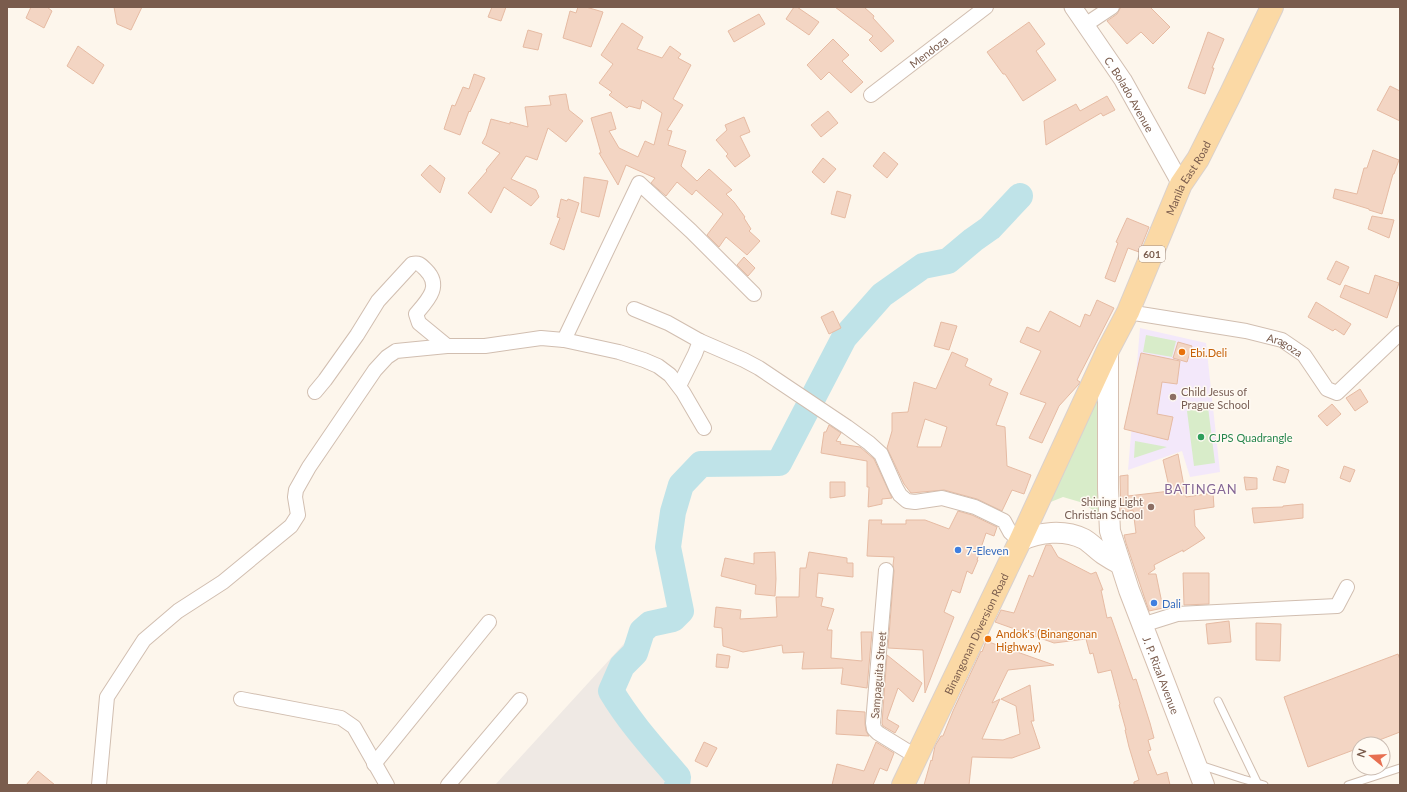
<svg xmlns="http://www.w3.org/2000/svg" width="1407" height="792" viewBox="0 0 1407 792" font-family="Lato,sans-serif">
<rect width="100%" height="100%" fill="#fdf6ec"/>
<path fill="#efe9e4" d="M632,635L634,639L631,649L615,667L603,686V697L667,776L670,785H495Z"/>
<path fill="#f3e8fa" d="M1140,328L1206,343L1220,472L1190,477L1182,451L1128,470Z"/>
<path fill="#d8ecc9" d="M1146,335L1176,341L1172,357L1143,352Z
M1107,375L1110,527L1099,517L1093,510L1080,502L1063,497L1048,503Z
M1208,407L1215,463L1194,466L1187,411Z
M1135,441L1167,447L1134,458Z"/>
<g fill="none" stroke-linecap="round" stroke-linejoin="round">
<path stroke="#bfe3e8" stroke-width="26" d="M677,785L678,777C655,750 630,723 611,691L622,666L635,653L642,631L650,624L673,619L681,611L668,547L673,512L681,485L701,464L779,463L844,338L882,295L923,266L948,261L973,240L990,228L1020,196"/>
</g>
<path fill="#f3d5c3" stroke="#e6bba3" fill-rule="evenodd" d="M31,7H47L52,11L44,28L26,18Z
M114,7H142L131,30L117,24Z
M492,7H506L501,21L488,17Z
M578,7H586L603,12L591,47L563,38L570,11L576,13Z
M794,7H797L819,22L809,35L786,19Z
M835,7H864L874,16L873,18L894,41L881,52L869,40L873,36Z
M1121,7H1150L1170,27L1153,44L1141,32L1127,44L1107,21L1117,14Z
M759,14L765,24L734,42L728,31Z
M1029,22L1045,44L1036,51L1056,80L1023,101L1005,74H1003L987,52Z
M622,23L643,37L637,49L662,58L670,46L681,54L678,58L691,65L673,99L683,105L667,130L672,131L668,145L686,151L681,166L697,181L709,169L732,190L726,194L734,202L745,217L744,218L751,229L749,231L760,241L747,255L726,237L719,247L707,235L723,214L696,190L692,195L677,182L666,196L651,183L655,178L626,165L618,185L599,153H601L591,118L611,112L616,129L609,131L619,148L638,157L645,141L654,145L662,113L642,100L640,109L629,106L627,108L609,95L612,92L599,83L613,64L601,55Z
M528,30L542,34L538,50L523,47Z
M1208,32L1224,39L1212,68H1214L1205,94L1188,88Z
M833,39L849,55L842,61L863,82L851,93L829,72L821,80L807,65Z
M78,46L104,65L93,84L67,66Z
M474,74L485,78L470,112L469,111L460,135L444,129L452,105L455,106L463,87L469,89Z
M1390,86L1400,91V121L1377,110Z
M566,94L569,110L583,121L566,142L548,128L537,160L526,156L511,179L536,190L539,197L531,206L504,187L491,213L468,193L487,171L486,170L500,153L482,143L486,136L491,119L510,124V122L528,127L525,107L551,105L549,96Z
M1107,96L1115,110L1103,116L1101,113L1046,145L1044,121L1076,104L1080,111Z
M828,111L838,123L821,137L811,125Z
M744,117L750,132L740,136L750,156L735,167L726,156L728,154L716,140L727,130L725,125Z
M1373,150L1399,160L1394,174H1393L1382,214L1369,210V209L1333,198L1335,189L1357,194L1364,168H1367Z
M884,152L898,164L887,178L873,166Z
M823,158L836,169L824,183L812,172Z
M430,165L445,178L440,193L421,175Z
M584,177L608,181L599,217L581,212Z
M837,191L851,195L845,218L831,214Z
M561,199L567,201L568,199L579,203L564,250L550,244L560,218L557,217Z
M1372,216L1394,220L1389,238L1368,229Z
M1127,218L1149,227L1139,252L1128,248L1115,282L1105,278L1118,243L1116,242Z
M744,257L755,268L748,276L737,265Z
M1336,261L1349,267L1340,285L1327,279Z
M1375,275L1399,283L1387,318L1340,297L1345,285L1369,294Z
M1097,300L1114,308L1077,380L1080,382L1079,384L1059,406L1042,443L1029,438L1046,403L1020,394L1041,351L1020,342L1027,327L1039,332L1050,311L1080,327L1085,314L1090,316Z
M1316,302L1351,324L1344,335L1335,329L1333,331L1308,317Z
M833,311L841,328L829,334L821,317Z
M941,322L957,326L949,350L934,346Z
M1178,342L1192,346L1187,362L1173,358Z
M952,352L968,359L965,366L992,379L989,385L1008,393L996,425L1005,427L1007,466L1031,475L1024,494L1012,490L1002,511L977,499L944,490L911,493L904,484L887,448L892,431V413L908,412L914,382L936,389ZM925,419L947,427L941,447H917Z
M1141,353L1180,361L1177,384L1162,382L1157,414L1173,417L1168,440L1124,429Z
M1360,389L1368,402L1355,411L1346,398Z
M1332,404L1341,414L1327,426L1318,416Z
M829,425L841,433L836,441L841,442L840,444L860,447L874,459L892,498L882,499V504L868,507L869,487H867V461L821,453L824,432H826Z
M1178,454L1186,497L1213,493L1214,507L1194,510L1195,526L1205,538L1183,552V550L1154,565L1155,569L1148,574H1156L1163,608L1149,611L1126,543L1124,535L1136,533L1133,510L1121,513L1120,476L1128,475V496L1170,491L1163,460Z
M1277,466L1289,470L1285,483L1273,480Z
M1344,466L1355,470L1350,482L1340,478Z
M1244,477L1257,478V489L1246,490Z
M830,482H845V496L830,498Z
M1303,504V518L1254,523L1252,508L1283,507V506Z
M958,511L972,515L997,527L994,536L986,533L977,560H978L972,574L967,571L960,593L952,590L944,612L954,617L925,693L923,650L888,648L894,571L893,565L894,557L867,556L869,520H882L881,524H906V520H925L949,529Z
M1046,545H1051L1058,557L1091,574L1096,572L1103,590H1101L1107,618L1111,617L1133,680L1136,679L1150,723L1154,738L1148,740L1151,750L1148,751L1157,775L1167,772L1170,785H1134V782L1139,780L1129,747L1125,730H1126L1119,705L1120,704L1111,670L1098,673L1093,653L1090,654L1086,639L1054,643L995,622L1001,610L1014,613L1029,575L1033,577Z
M775,552L776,579L775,596L755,594L756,585L721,576L725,558L754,564V553Z
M809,552L847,558V563H853V577L818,573L816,597L823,598L821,606L834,609L827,630H832L831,658L862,661L861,632H872L867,688L841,684L843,668L802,669L804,652L783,653L782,645L743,652L723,646L722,628L714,627L716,607L741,610L740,619L777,617L776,597H799L800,568H806Z
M1183,573H1209V604L1184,605Z
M1229,621L1231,642L1208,644L1206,624Z
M1256,623L1281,624L1280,661L1256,660Z
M986,641L1054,665L1008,670L992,703L1000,699L982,739L1003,740L1020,734L1016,706L1001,699L1030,685L1034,721H1031L1040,748L1012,758L972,757L969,785H924L931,760L932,761L935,746L941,736H943L953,711L981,651L982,652Z
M717,654L730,656L728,668L716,667Z
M1398,654L1400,660V732L1369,744H1359V748L1308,767L1284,697Z
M887,655L922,683L913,702L898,688L887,719L899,726L895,733L883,726L882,723Z
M837,710L865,712V724L866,731L869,736L836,734Z
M704,742L717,748L707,767L695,761Z
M876,742L894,753L887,771L880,768L873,785H832L837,764L864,771Z
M38,771L55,785H26Z"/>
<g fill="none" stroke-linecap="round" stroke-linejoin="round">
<defs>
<path id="service" d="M1218,701L1258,784
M1200,765L1243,779L1264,785
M1348,785L1400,768"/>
<g id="minor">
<path d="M1085,25L1112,7"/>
<path id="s1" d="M871,95L986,7"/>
<path d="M634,309L668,323L700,341L744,360L759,368L847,427L869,443L881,454L896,488L900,495L907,501L915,502L942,498L975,507L1004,521L1010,532L1020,541"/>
<path id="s2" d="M1128,312L1246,331L1282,340L1304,355L1327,389L1337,393L1400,333"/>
<path d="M564,340L639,183L691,231L754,294"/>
<path d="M679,386L695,354L700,341"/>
<path d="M315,392L325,380L357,335L378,301L412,264C419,262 421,265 426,270C442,286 428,300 416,314L419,323L447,346"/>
<path d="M886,570L873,723L874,729L878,733L917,757"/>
<path d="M1142,625L1177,614L1337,606L1347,587"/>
<path d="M241,699L341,718L354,727L387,785"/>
<path d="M374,764L489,622"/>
<path d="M99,785L107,697L144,640L178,611L223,582L291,526L298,515L295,497L296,490L309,467L375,370L387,357L396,351L447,346H485L541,338L564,340L619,352L644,360L658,366L670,375L683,392L704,428"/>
<path d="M448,785L520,700"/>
</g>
<g id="tertiary">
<path id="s3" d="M1073,7L1123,80L1181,184"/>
</g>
<g id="secondary">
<path id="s4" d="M1108,350V489L1110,531L1129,590L1204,785"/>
<path d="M1020,541C1039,532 1064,529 1084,539C1091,543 1097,550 1103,554C1109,558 1114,561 1120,564"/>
</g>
<g id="primary">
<path id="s5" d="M903,785L1020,541L1108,350L1128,312L1181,184L1198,159L1231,93L1272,7"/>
</g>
</defs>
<use href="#service" stroke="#d1beb0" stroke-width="9"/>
<use href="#minor" stroke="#d1beb0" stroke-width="16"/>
<use href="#tertiary" stroke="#d1beb0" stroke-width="19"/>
<use href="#secondary" stroke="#d6c0b0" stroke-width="22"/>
<use href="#primary" stroke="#dad1cd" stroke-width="24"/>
<use href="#service" stroke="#fff" stroke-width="7"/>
<use href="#minor" stroke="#fff" stroke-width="14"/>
<use href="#tertiary" stroke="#fff" stroke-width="17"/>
<use href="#secondary" stroke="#fff" stroke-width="20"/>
<use href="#primary" stroke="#fbd9a5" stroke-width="22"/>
</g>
<g fill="#e8710a" stroke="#fffaf3" stroke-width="1.5">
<circle cx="1182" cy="352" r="4"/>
<circle cx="988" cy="639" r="4"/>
</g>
<g fill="#8d6e63" stroke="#fffaf3" stroke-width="1.5">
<circle cx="1173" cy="397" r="4"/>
<circle cx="1151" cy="507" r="4"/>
</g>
<circle fill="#2e9e5b" stroke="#fffaf3" stroke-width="1.5" cx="1201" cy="437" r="4"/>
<g fill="#3f7fe0" stroke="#fffaf3" stroke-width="1.5">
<circle cx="958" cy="550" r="4"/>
<circle cx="1154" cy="603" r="4"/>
</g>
<g text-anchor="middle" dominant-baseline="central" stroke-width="3" stroke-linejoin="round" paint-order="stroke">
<rect fill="#fffaf3" stroke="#a28b7f" stroke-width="1" x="1139" y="246" width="26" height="16" rx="3"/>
<g font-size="10" font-weight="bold" fill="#7a5c4d">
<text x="1152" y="254">601</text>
</g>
<g font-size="11" fill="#7a5c4d" stroke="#fffaf3">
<text stroke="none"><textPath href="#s1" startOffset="72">Mendoza</textPath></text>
<text stroke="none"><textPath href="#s3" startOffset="104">C. Bolado Avenue</textPath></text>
<text stroke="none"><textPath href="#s5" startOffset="671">Manila East Road</textPath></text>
<text stroke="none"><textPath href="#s2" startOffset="161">Aragoza</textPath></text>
<text stroke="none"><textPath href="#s5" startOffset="168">Binangonan Diversion Road</textPath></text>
<text transform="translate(878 675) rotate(-85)">Sampaguita Street</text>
<text stroke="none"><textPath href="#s4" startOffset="334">J. P. Rizal Avenue</textPath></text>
</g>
<g font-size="11" fill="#c56008" stroke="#fffaf3" text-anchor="start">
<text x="1190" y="352">Ebi.Deli</text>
<text x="996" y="633">Andok's (Binangonan<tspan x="996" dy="13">Highway)</tspan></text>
</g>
<g font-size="11" fill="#785e54" stroke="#fffaf3" text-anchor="start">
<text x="1181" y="391">Child Jesus of<tspan x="1181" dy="13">Prague School</tspan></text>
<text x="1143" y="501" text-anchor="end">Shining Light<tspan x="1143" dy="13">Christian School</tspan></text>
</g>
<g font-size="11" fill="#27864d" stroke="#fffaf3" text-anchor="start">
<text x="1209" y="437">CJPS Quadrangle</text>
</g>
<g font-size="11" fill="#366cbe" stroke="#fffaf3" text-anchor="start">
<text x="966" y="550">7-Eleven</text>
<text x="1162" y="603">Dali</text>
</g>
<g font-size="13" letter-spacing="1" fill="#846695" stroke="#fffaf3">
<text x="1201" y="489">BATINGAN</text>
</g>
</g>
<rect width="1407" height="792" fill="none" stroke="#7a5c4d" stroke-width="16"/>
<g transform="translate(1371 756) rotate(288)"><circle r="19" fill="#fffaf3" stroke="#cabbb1"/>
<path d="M0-3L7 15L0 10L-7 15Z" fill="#e76f51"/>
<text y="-6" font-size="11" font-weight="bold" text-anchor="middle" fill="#7a5c4d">N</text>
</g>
</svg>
